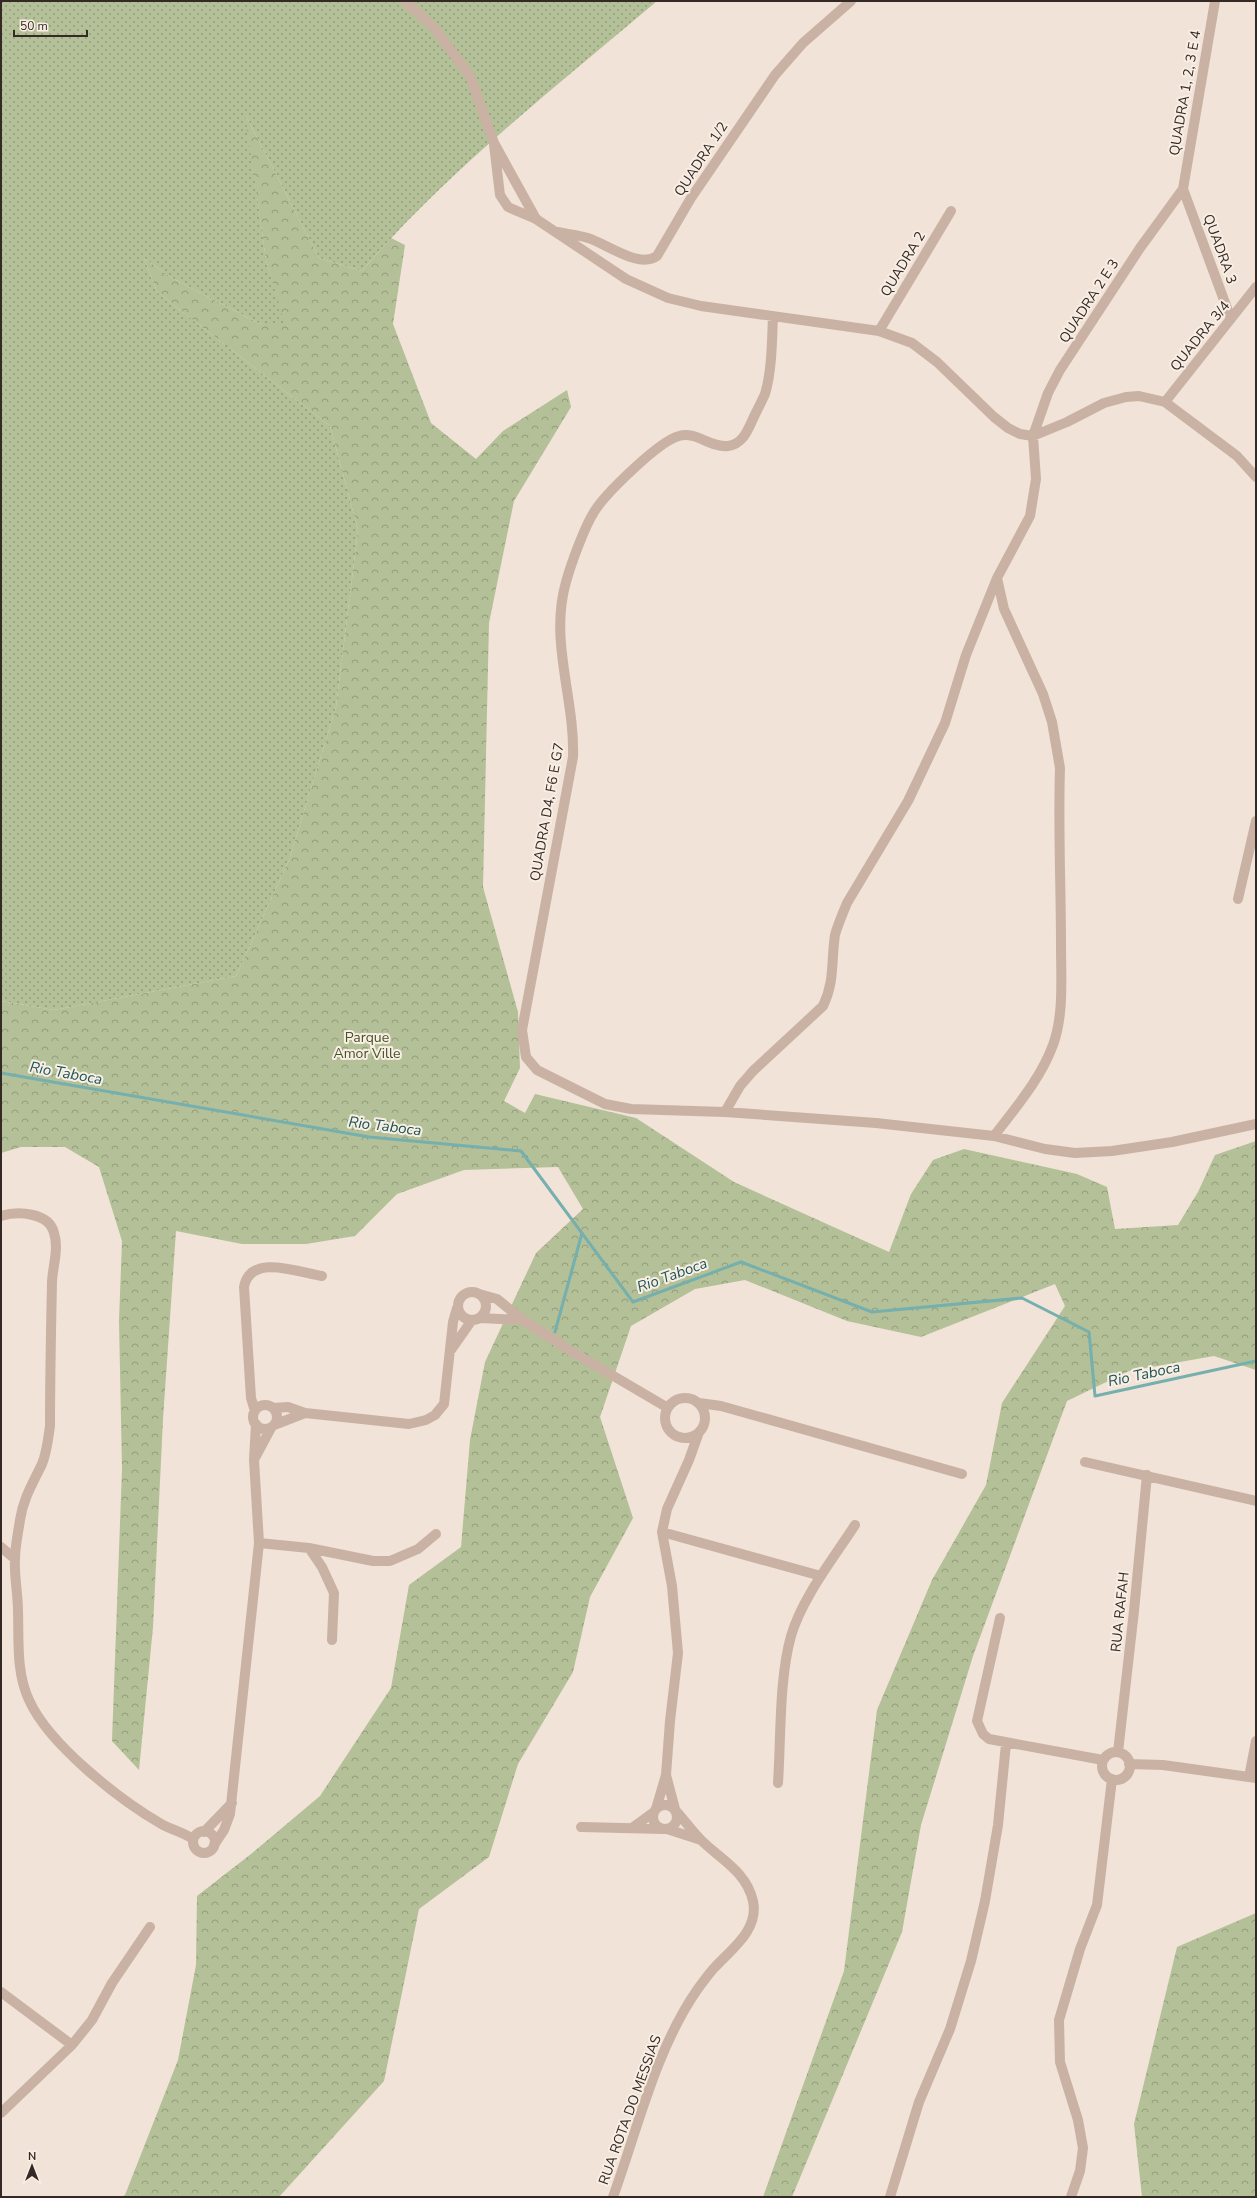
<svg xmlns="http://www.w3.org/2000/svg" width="1257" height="2198" viewBox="0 0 1257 2198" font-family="'Nunito Sans',sans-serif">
<defs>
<pattern id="green-dots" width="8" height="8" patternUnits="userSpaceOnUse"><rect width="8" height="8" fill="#b4c097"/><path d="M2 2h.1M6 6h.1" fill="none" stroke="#939c7b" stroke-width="1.8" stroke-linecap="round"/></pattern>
<pattern id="forest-crowns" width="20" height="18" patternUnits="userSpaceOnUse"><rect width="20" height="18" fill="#b4c097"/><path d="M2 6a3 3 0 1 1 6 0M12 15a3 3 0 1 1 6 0" fill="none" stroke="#939c7b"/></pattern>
</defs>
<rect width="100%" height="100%" fill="#f1e3d7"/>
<path fill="url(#green-dots)" d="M1,1H657C557,86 447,171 362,271L319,258L246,116L266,260L286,325H262L172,278L144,258L157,292L330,426L358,530L336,707L289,860L236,976L54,1010L1,1001Z"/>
<path fill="url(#forest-crowns)" d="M245,114L319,258L362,271L391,238L405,245L393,324L431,423L476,459L503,431L567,390L571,407L514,501L489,623L483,887L518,1012L520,1068L504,1101L525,1113L535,1094L636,1118L734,1182L889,1252L911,1194L933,1160L964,1149L1077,1174L1107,1187L1115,1229L1178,1225L1198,1192L1215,1155L1256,1141V1370L1214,1356L1129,1371L1067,1401L973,1656L921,1825L902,1932L792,2197H763L844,1971L877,1710L932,1580L986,1485L1002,1403L1065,1306L1055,1284L921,1337L847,1321L745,1280L695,1289L631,1326L600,1417L633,1518L590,1597L573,1672L518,1764L489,1857L419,1909L384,2081L279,2197H121L125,2195L178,2060L196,1965L197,1896L251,1854L320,1796L391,1688L409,1585L461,1547L470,1440L485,1362L536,1253L583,1209L558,1167L464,1170L397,1194L355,1236L306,1244H242L176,1231L163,1419L153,1627L139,1770L112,1741L122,1469L119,1321L122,1241L99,1167L65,1147H21L1,1153V1001L54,1010L236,976L289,860L336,707L358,530L330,426L157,292L144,258L172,278L262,325H285L266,260Z
M1256,1913V2197H1142L1134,2124L1177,1947Z"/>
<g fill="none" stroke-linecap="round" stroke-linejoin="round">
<path stroke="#75afae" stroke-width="3" d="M1,1073L369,1137L521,1151L633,1302L741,1262L872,1312L1022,1298L1089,1332L1095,1396L1256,1361
M555,1332L582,1233"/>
<path stroke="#c9b2a3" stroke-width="10" d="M1183,189L1231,319
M536,219L626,279L668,298L701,306L879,331L912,343L937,362L994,417L1008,428L1020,434L1033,436L1067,422L1104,403L1126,397L1139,396L1165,402L1237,456L1256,477
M557,232C567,234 578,235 588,238C607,244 639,269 657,256L691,198L775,75L803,43L851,1
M773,316C772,339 772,371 765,394C761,403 756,412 752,421C747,432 742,444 728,446C710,448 697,431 679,436C659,441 605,494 594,512C584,528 571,564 566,582C549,641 575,698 573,757L522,1030L526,1057L537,1070L605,1104L631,1109L725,1112L876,1123L994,1136L1045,1149L1075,1153L1112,1151L1172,1142L1256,1124
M879,331L951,211
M1165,402L1256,287
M1238,899L1256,821
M725,1112L740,1086L753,1071L823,1006C835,981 831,961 835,935C838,924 843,913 847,903L908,801L945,723L966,655L997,578
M994,1136C1016,1107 1040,1080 1053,1045C1064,1015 1061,978 1061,946C1061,887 1058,828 1060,768L1052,722L1043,694L1004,609L997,578L1030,516L1036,479L1033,436L1048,393L1060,370L1140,248L1183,189L1215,1
M1,1216C17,1211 49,1212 54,1233C59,1248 53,1266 52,1281C51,1329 50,1378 50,1426C48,1439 47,1452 42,1464C33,1483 23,1499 20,1520C18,1533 15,1547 15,1559C14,1576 18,1594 18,1611C19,1641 16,1672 29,1700C49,1745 121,1801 163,1825C173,1830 184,1833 193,1839
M458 1306a14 14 0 1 1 28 0a14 14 0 1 1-28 0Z
M479,1294L497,1299L523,1320L571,1351L668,1408
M480,1318L523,1320
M451,1350L472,1320
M665 1418a20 20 0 1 1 40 0a20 20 0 1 1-40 0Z
M699,1403L721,1406L962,1474
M253 1417a12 12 0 1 1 24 0a12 12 0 1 1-24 0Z
M273,1408L288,1407L305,1413L409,1424L426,1420L435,1415L444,1404L453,1322L457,1308
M255,1411L251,1398L244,1287C250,1253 298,1272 322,1276
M274,1425L305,1413
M255,1458L271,1428
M1085,1462L1256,1501
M662,1532L821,1576
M259,1543L309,1548L373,1561H390L418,1549L436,1534
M1,1547L15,1559
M309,1548L322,1567L334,1593L332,1640
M1000,1618L977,1721L983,1734L989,1739L1103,1760
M1118,1752L1134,1611L1147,1475
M1102 1766a14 14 0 1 1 28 0a14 14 0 1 1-28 0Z
M1129,1764L1163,1765L1256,1778
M666,1775L675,1809
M1249,1777L1256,1741
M778,1783C781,1738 779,1679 791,1636C802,1598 833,1559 855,1525
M653 1817a12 12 0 1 1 24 0a12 12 0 1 1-24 0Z
M656,1809L666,1775L670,1721L678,1653L672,1586L662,1532L667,1509L689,1460L699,1432
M581,1827L663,1829
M632,1828L654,1812
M667,1829L701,1840
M193 1842a11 11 0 1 1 22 0a11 11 0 1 1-22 0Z
M204,1832L232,1803
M214,1845L224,1830L230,1814L259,1543L254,1460L256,1424
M1,1992L72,2045
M1,2113L72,2045L92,2020L112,1983L150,1927
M613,2197C638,2128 655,2051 697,1990C703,1982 709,1973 716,1966C733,1948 759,1929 753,1901C746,1871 720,1859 701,1840C692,1831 685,1821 677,1812
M890,2197L919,2102L950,2029L971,1961L985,1901L998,1825L1006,1744
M1071,2197L1080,2171L1083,2148L1078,2120L1060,2062L1059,2020L1080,1949L1097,1905L1112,1779"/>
<path stroke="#c9b2a3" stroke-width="10" d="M405,1L435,29L470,76L494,143L536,219
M494,145L500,195L508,207L536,219"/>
</g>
<g text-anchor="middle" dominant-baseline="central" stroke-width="4" stroke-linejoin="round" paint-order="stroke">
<g font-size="14" fill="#342925" stroke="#f9eee3">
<text transform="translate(1185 93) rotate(-80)">QUADRA 1, 2, 3 E 4</text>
<text transform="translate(701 159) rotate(-57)">QUADRA 1/2</text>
<text transform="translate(1220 249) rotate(70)">QUADRA 3</text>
<text transform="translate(903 264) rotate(-59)">QUADRA 2</text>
<text transform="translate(1089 301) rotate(-57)">QUADRA 2 E 3</text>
<text transform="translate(1200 336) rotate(-51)">QUADRA 3/4</text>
<text transform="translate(547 812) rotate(-80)">QUADRA D4, F6 E G7</text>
<text transform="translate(1120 1612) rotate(-84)">RUA RAFAH</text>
<text transform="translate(630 2110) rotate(-70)">RUA ROTA DO MESSIAS</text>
</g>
<g font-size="14" fill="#455328" stroke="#f9eee3">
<text x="367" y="1037">Parque<tspan x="367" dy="16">Amor Ville</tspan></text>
</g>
<g font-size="15" font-style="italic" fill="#1a5556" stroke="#f9eee3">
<text transform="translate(66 1073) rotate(10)">Rio Taboca</text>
<text transform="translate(385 1126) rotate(7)">Rio Taboca</text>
<text transform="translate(672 1275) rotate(-20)">Rio Taboca</text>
<text transform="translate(1144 1374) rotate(-12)">Rio Taboca</text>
</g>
</g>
<rect width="1257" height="2198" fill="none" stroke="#342925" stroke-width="4"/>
<g transform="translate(32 2166)" stroke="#f9eee3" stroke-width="3" paint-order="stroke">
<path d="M0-3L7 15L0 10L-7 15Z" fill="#342925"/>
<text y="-6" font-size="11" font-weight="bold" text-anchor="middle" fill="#342925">N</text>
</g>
<path d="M14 30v6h73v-6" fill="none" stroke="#342925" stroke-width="2"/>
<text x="20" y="30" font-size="12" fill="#342925" stroke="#f9eee3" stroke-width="3" paint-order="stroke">50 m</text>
</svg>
